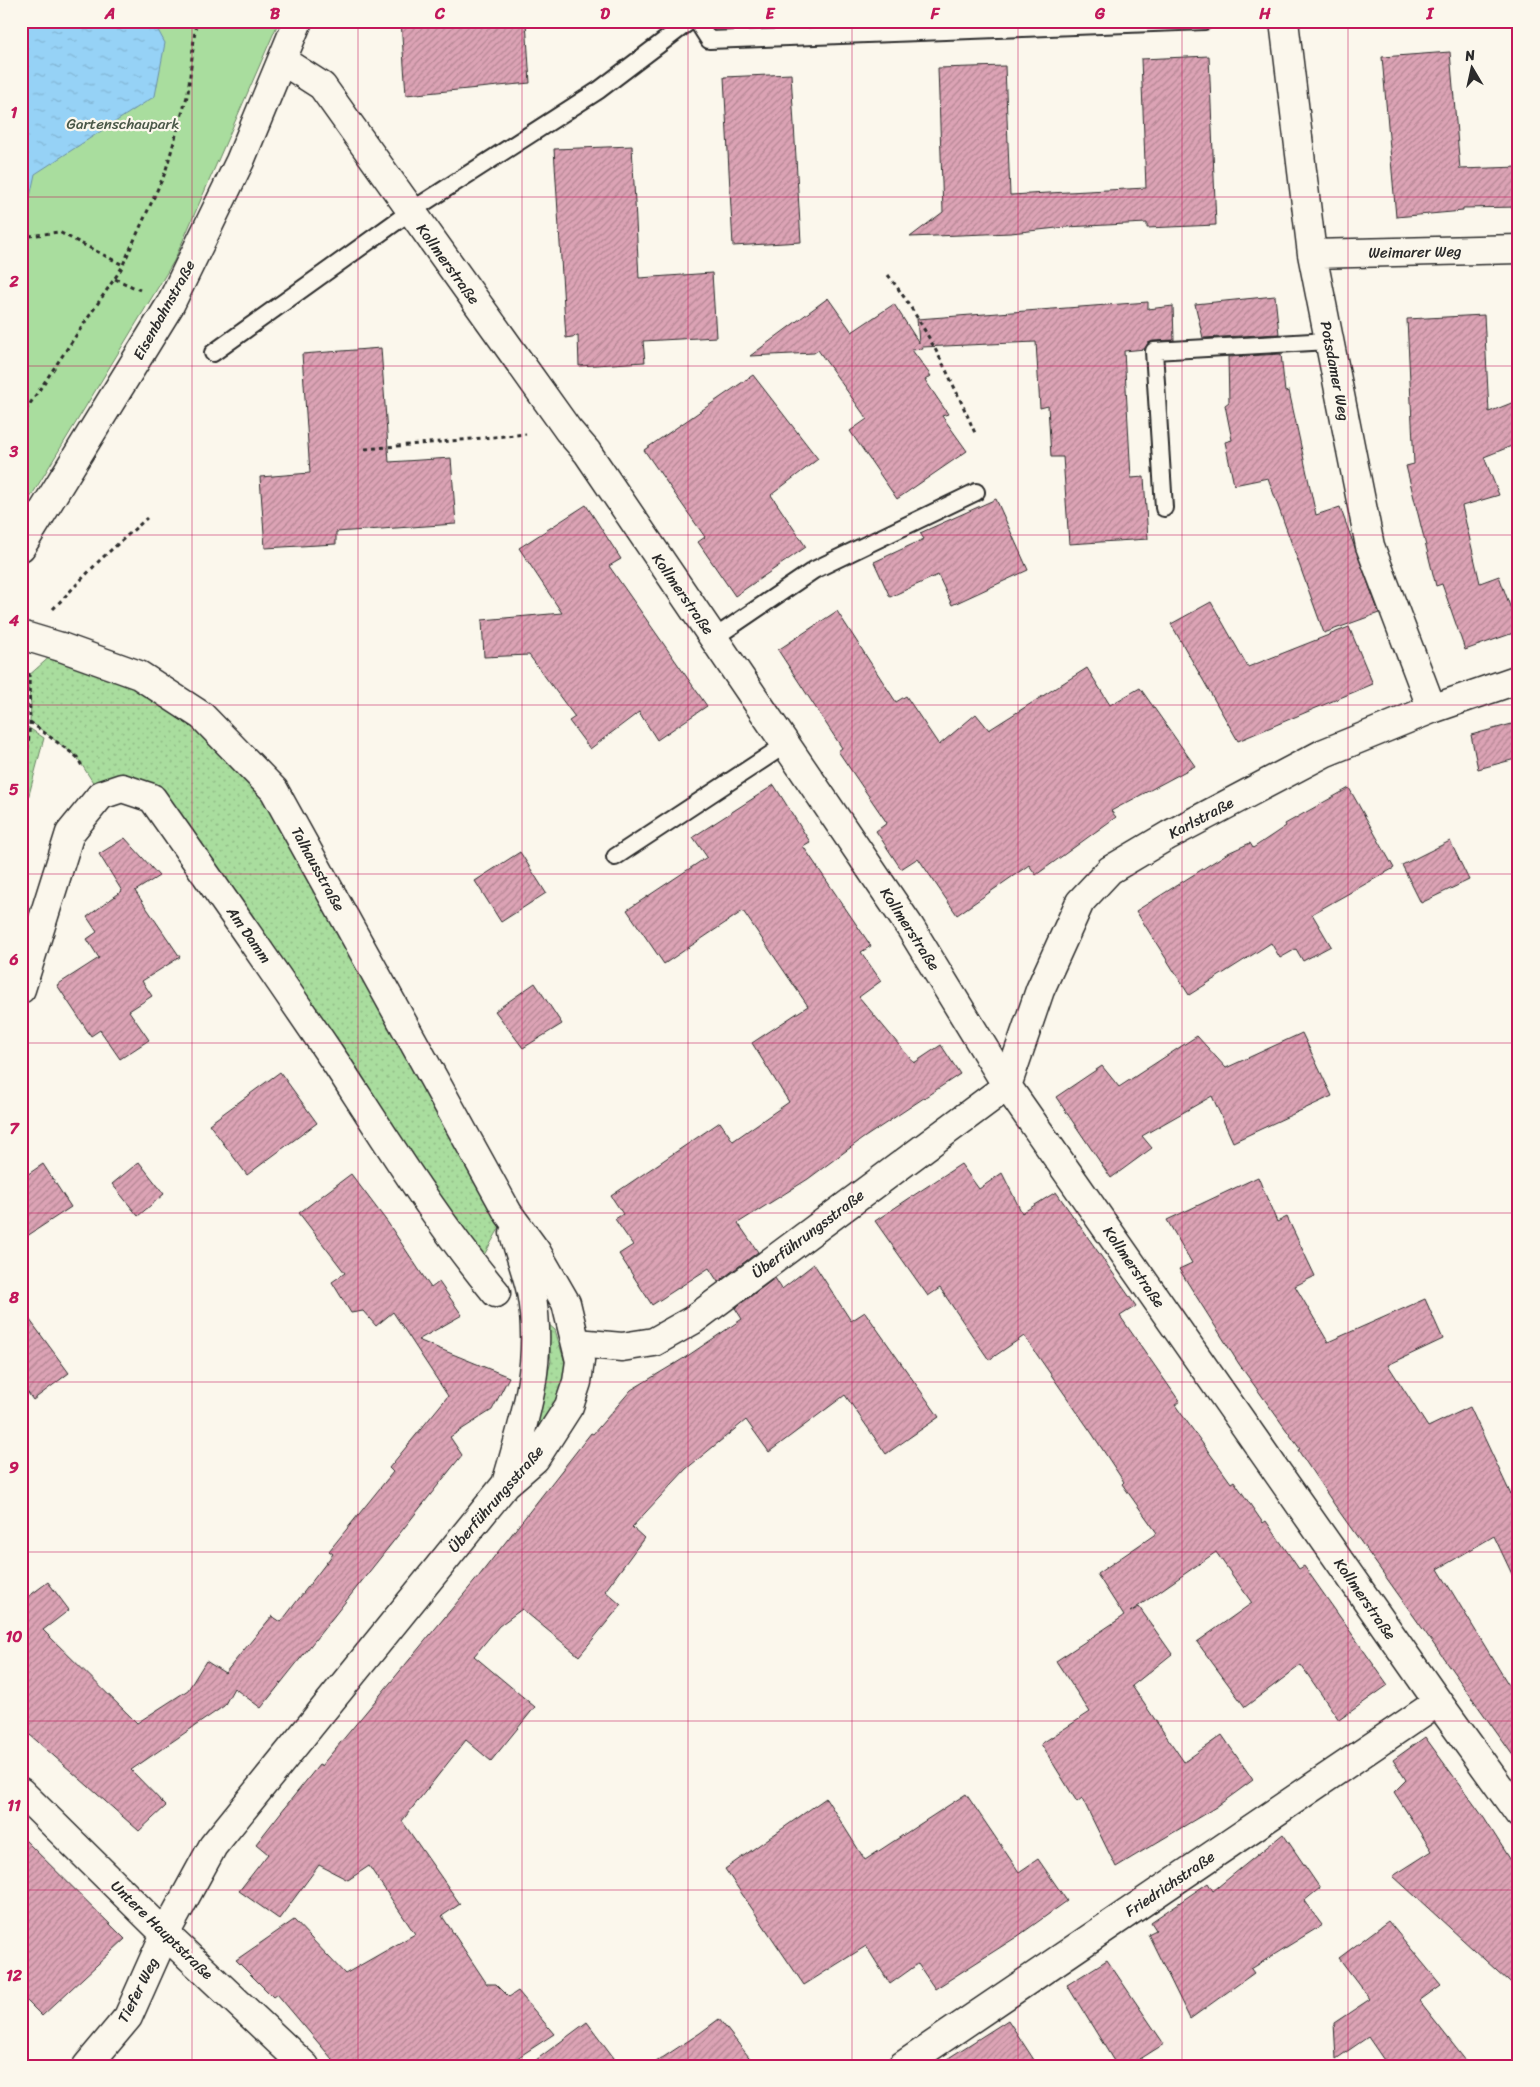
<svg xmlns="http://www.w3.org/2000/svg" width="1540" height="2087" viewBox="0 0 1540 2087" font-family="Sriracha,sans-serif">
<defs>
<pattern id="grass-dots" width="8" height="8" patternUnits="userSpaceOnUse" patternTransform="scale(1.25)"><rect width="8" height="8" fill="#a9dd9e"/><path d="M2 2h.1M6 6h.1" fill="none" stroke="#92be88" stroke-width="1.8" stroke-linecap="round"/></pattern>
<pattern id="water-ripples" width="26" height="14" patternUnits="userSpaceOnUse" patternTransform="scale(1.25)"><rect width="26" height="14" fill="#96d2f6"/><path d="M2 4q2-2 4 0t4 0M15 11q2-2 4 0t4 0" fill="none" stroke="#81b4d3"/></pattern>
<pattern id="building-hatch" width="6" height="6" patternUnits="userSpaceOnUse" patternTransform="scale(1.25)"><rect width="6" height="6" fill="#dca3b5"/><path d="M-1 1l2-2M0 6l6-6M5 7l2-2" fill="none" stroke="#b38593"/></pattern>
</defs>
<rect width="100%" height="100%" fill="#fbf7ec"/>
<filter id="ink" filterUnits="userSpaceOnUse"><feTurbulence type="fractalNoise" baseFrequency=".02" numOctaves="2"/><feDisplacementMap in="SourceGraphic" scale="10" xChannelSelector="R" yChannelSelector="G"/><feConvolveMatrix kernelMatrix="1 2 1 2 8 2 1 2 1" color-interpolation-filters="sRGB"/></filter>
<g filter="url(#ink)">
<path fill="url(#grass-dots)" stroke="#6a8464" d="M61,647L139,675L274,790L508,1213L476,1269L153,798L101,795L77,757L30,721L31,705L27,677Z
M21,687L28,705L26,726L44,738L21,825Z
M547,1323L555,1330L570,1379L515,1469L538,1411L551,1361Z"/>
<path fill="#a9dd9e" stroke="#6a8464" d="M21,21H279L174,261L21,513Z
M732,21H854L727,25Z"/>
<path fill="url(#water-ripples)" stroke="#6b8fa5" d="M21,21H153L165,43L155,96L35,174L28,206L21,210Z"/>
<path fill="url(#building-hatch)" stroke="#2b2b2b" d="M401,21H526L530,83L406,95Z
M1450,52L1460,169L1519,167V207L1463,208V211L1396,217L1382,57Z
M1209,56L1216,225L1147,228V223L1066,227L1011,233L910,237L943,212L938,68L1005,66L1010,195L1146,188L1141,59Z
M791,74L801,242L733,246L724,77Z
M632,146L639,278L712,273L716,337L643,341L645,362L579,366L578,336L566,338L554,149Z
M1275,296L1279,334L1203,338L1195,304Z
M828,298L852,332L894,304L919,343L917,319L1148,302V309L1173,306L1174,340L1153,341L1148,343L1145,349L1124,351L1131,478L1144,477L1148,539L1069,544L1063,457H1051L1048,406L1040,408L1036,342L922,347L923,349L912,350L931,376L925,380L948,414L942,416L967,451L897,499L850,431L867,419L818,350L814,353L750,356Z
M1484,315L1489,412L1519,400V443L1484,457L1499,495L1462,506L1480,583L1499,576L1519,631L1465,650L1442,584L1436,586L1406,466L1414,464L1407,319Z
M381,348L389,462L451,458L456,524L336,532V544L265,548L260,477L310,473L302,354Z
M1281,354L1285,392L1289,391L1316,515L1340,507L1379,613L1324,633L1268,478L1234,485L1225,442L1232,440L1225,405L1229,402L1228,357Z
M753,375L818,459L771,495L806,547L735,596L698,542L705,537L644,450Z
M996,499L1028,570L952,605L938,575L890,597L874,562L924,539L920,533Z
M586,505L621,559L609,566L707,706L657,740L639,712L590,749L569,721L575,717L529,655L484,657L482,620L562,613L519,548Z
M1211,602L1248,667L1349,627L1373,684L1238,741L1171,624Z
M837,611L896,702L906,696L939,745L976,714L989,730L1087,668L1110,705L1140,688L1195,766L1111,811L1116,817L1036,875L1029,865L957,915L918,858L901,869L876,831L887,823L838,751L842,748L778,650Z
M1519,722V758L1478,769L1471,735Z
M774,785L810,842L803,846L871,946L861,952L881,981L859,997L914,1063L941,1045L960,1074L862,1139L808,1179L738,1223L758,1252L718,1282L709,1268L652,1305L619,1254L633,1245L615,1219L623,1214L611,1196L720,1122L733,1141L789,1102L752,1043L808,1006L743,911L664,964L627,910L707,857L693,837Z
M1349,788L1394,868L1312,914L1331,946L1303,961L1296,949L1280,958L1271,943L1189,995L1136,911L1228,853L1250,843L1253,848L1286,826L1285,824Z
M125,838L159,876L135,891L180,957L142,981L152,996L129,1011L149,1040L120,1059L100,1030L91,1036L57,985L99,958L87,939L97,932L87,917L122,891L99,854Z
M1450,841L1469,880L1421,903L1402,865Z
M520,852L546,893L501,922L475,881Z
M535,983L562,1024L523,1048L495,1011Z
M1302,1033L1332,1096L1233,1142L1212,1096L1142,1136L1152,1148L1111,1178L1056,1097L1102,1066L1119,1087L1197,1036L1226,1068Z
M280,1072L317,1123L247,1175L209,1124Z
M139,1162L164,1194L138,1216L112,1184Z
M43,1164L71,1207L21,1240V1179Z
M961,1164L979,1189L1002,1173L1022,1213L1056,1192L1136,1306L1120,1316L1180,1402L1175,1405L1231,1483L1234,1481L1263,1523L1266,1521L1299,1569L1304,1566L1388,1685L1339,1720L1301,1665L1245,1707L1197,1642L1252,1603L1216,1552L1130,1612L1139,1607L1172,1654L1132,1686L1184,1762L1222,1735L1253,1780L1216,1807L1116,1867L1082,1798L1077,1802L1041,1744L1090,1712L1056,1661L1124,1616L1097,1574L1157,1533L1122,1484L1124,1482L1091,1432L1024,1336L989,1360L940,1288L928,1296L875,1221Z
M351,1174L388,1223L431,1288L439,1282L462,1315L418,1340L509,1377L492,1410L450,1437L462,1455L261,1708L234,1688L224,1706L131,1770L166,1806L139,1831L21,1727V1602L48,1582L69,1610L43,1630L137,1723L188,1690L206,1661L225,1673L272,1616L281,1622L333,1554L329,1551L393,1472L389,1468L448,1396L393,1312L376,1326L363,1311L351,1313L332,1282L345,1273L299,1213Z
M1258,1177L1277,1222L1287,1217L1315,1276L1295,1286L1328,1342L1425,1299L1443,1339L1388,1365L1428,1427L1470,1407L1519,1512V1589L1494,1536L1438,1569L1519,1702V1764L1336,1507L1298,1450L1300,1449L1239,1364L1179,1269L1192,1263L1167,1220Z
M814,1264L851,1321L865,1312L939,1417L886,1454L845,1395L769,1452L746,1420L686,1469L632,1527L644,1538L605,1591L621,1605L579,1656L522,1609L499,1626L474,1656L535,1707L491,1761L466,1740L402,1821L460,1904L442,1916L487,1984H496L509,1997L518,1991L554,2034L505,2066H338L277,1994L273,1997L236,1960L294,1920L345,1974L415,1934L369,1866L348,1880L319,1865L279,1919L239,1891L268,1854L256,1844L289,1802L319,1765L321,1766L479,1576L591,1433L593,1434L631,1390L686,1357L742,1319L735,1308L775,1278L782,1289Z
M21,1308L69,1373L33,1400L21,1383Z
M1425,1737L1484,1818L1519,1873V1991L1393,1876L1432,1851L1394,1792L1406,1780L1393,1760Z
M966,1794L1019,1872L1038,1859L1067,1901L1018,1936L935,1989L918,1964L890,1984L866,1946L804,1985L725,1869L826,1798L865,1860Z
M1283,1834L1320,1888L1304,1901L1322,1925L1251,1969L1254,1973L1190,2019L1148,1934L1156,1930L1151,1922L1208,1883L1213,1891Z
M21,1836L125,1939L42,2016L21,1995Z
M1388,1921L1441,1985L1419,2001L1470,2066H1388L1368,2037L1336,2059L1334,2023L1370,1999L1339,1958Z
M1107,1960L1164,2044L1129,2066H1117L1067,1985Z
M719,2019L756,2066H650L700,2033Z
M1008,2020L1038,2066H936Z
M587,2022L620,2066H528Z"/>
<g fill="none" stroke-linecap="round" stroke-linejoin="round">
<defs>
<path id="service" d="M697,21L709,40L1205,21
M213,353L411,211L599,90L690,21
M1164,508L1154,351L1329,341
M714,638L814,570L976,492
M615,857L785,745"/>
<path id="minor" d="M1284,21L1312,254L1370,546L1432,709
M283,61L322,86L568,430L587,452L910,927L1007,1086L1438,1702L1519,1814
M1312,254L1519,249
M21,547L170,305L240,161L298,21
M21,989L70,833L101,795L122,788L152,798C215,887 277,976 338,1066C388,1143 437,1222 496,1293
M577,1343L622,1347L654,1342L693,1320L1007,1086L1040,990L1080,902L1110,870L1169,835L1324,753L1432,709L1519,679
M21,1792L165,1934L128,2017L87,2066
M902,2066L1438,1702"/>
<path id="secondary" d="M61,647L139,675L202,716L274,790L508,1213L536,1251L566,1303L580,1361L577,1382L569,1406L535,1459L506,1484L213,1846L165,1934L305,2066
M506,1484C525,1419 544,1362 531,1292C527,1273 519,1253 514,1233"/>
</defs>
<use href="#service" stroke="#2b2b2b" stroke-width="20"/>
<use href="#minor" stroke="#2b2b2b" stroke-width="31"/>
<use href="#secondary" stroke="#2b2b2b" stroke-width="31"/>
<path stroke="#2b2b2b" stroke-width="3" stroke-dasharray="4 4" stroke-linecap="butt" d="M21,237L59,232L123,265
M888,275C925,323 951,378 975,433
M115,279L140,290
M21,417L121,269L165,173L188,93L196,21
M365,449L526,434
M53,609L101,559L147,518
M30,722L77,757L82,766
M21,788L26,772L30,721L29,673"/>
<use href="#service" stroke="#fbf7ec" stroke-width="16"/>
<use href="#minor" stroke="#fbf7ec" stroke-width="28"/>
<use href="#secondary" stroke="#fbf7ec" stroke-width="28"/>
<defs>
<path id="secondary-bridge" d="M21,635L61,647"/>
</defs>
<use href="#secondary-bridge" stroke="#2b2b2b" stroke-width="31" stroke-linecap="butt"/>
<use href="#secondary-bridge" stroke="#fbf7ec" stroke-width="28"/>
</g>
</g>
<path fill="none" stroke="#c2185b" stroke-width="1" stroke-opacity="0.55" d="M192,21V2066M358,21V2066M522,21V2066M688,21V2066M852,21V2066M1018,21V2066M1182,21V2066M1348,21V2066M21,197H1519M21,366H1519M21,535H1519M21,705H1519M21,874H1519M21,1043H1519M21,1213H1519M21,1382H1519M21,1552H1519M21,1721H1519M21,1890H1519"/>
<g text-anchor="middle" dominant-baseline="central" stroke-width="4.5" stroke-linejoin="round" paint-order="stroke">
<g font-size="15" fill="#4a5848" stroke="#fbf7ec">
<text x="123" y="124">Gartenschaupark</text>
</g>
<g font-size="15" fill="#2b2b2b" stroke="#fbf7ec">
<text transform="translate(1415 252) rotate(-1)">Weimarer Weg</text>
<text transform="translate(448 264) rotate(54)">Kollmerstraße</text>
<text transform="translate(164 310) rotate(-61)">Eisenbahnstraße</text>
<text transform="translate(1335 371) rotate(79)">Potsdamer Weg</text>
<text transform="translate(683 594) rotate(55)">Kollmerstraße</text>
<text transform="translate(1201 818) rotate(-28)">Karlstraße</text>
<text transform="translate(318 869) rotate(61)">Talhausstraße</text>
<text transform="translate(910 929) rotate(57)">Kollmerstraße</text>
<text transform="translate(249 935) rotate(55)">Am Damm</text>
<text transform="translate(808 1234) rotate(-37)">Überführungsstraße</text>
<text transform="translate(1134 1267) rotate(55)">Kollmerstraße</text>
<text transform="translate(496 1499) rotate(-49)">Überführungsstraße</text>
<text transform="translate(1365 1599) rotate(55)">Kollmerstraße</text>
<text transform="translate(1170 1884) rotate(-34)">Friedrichstraße</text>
<text transform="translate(162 1930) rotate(44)">Untere Hauptstraße</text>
<text transform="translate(138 1990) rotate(-63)">Tiefer Weg</text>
</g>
</g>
<rect width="1540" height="2087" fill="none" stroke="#fbf7ec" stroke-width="55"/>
<g transform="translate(1472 68) rotate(351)" stroke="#fbf7ec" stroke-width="4" paint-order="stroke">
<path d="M0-4L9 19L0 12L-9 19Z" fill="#2b2b2b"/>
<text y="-8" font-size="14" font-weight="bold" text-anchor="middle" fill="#2b2b2b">N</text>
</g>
<rect x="28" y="28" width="1484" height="2032" fill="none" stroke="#c2185b" stroke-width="2"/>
<g font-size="16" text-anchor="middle" font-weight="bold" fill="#c2185b">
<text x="110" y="19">A</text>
<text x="275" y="19">B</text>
<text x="440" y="19">C</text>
<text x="605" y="19">D</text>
<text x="770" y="19">E</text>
<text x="935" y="19">F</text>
<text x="1100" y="19">G</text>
<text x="1265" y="19">H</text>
<text x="1430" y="19">I</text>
<text x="14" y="118">1</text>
<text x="14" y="287">2</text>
<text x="14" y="457">3</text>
<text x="14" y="626">4</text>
<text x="14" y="795">5</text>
<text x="14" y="965">6</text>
<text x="14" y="1134">7</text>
<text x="14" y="1303">8</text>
<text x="14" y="1473">9</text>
<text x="14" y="1642">10</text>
<text x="14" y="1811">11</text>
<text x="14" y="1981">12</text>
</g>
</svg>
